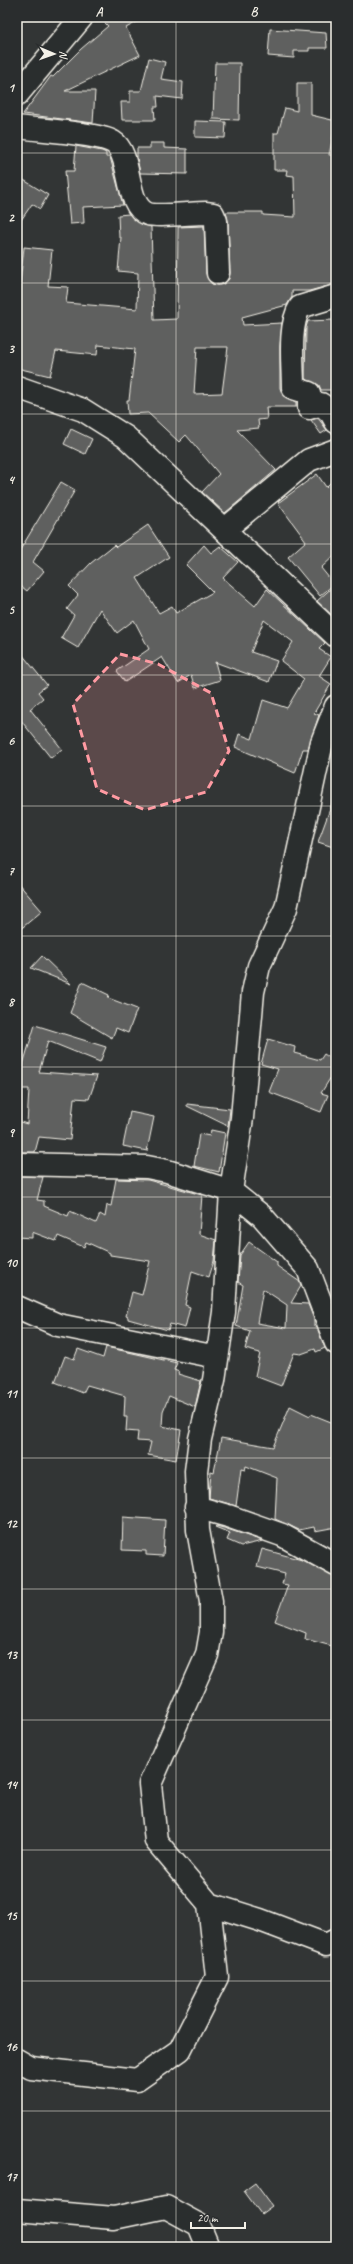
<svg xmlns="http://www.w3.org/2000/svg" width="353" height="2264" viewBox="0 0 353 2264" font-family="Caveat,sans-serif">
<rect width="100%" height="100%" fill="#323535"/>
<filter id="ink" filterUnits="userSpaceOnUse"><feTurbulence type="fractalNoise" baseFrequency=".025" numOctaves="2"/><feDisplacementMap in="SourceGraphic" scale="8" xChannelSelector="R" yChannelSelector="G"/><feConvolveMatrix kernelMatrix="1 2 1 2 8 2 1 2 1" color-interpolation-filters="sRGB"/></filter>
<g filter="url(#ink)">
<path fill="#5f605f" stroke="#f4f1e8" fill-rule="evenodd" d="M99,17H146L126,28L140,55L65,91H95L93,123L23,114L51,76L53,77L81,49L108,26Z
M270,29L326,33L327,48H309V51H294V58L268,56Z
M149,58L165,62L161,79L183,82L182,99L157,96L158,107H154L155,120H122L121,102H130V91H141Z
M215,63H240L239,120L213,119Z
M297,83H311V115L336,121L329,155H336V284L309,291H292V297L287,305L242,317L243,325L282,323L280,346V388L283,396L296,402V407H266L267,419L258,420L259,428L237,430L276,470L225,513L202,492L219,474L186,435L179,442L148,413L128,414L127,400H129L135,349L98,345L97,355L56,351L50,376L17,368L19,301H17V283H20L24,247L52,250L48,286L68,287L66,303L137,309L138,273L118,271L121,237H119L118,215L129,214L141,224L151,227L154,320L177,319L178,227L204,226L206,274L212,284L219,285L229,279L230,273L228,221L226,212H263V215L295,217L294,176L286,175L287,170H274V133H278L285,108L297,111ZM197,347H228L222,393L194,394Z
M195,121L226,122L225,138L195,137Z
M150,143H164V148L187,149V174L140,173L137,158V148H150Z
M76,146L102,151L106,153V157H110L123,205L83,207L84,223L70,224L65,171H74Z
M22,179L48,195L40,209L32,204L17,226V187Z
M334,320L336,390H321L319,385L305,379L306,327L308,321Z
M318,418L327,430L321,434L311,420Z
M71,429L92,439L85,454L64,444Z
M317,474L326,487L336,477V554L321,568L334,584L320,596L288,557L306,541L278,503Z
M61,482L75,490L33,562L44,571L27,591L17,583V555Z
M148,525L169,557L137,578L159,613L172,606L176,613L213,592L186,565L204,545L211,553L220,546L238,562L223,578L255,606L267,589L325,643L319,649L331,657L319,676L331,684L314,713L319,715L308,749H303L295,773L235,747L239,734L252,739L263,700L287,708L304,679L281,661L293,642L264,620L251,652L277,661L269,682L215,662L220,680L195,688L191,675L178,683L162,657L125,682L117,671L149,649L134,620L117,633L100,609L78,648L61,638L74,615L67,609L78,595L69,586L91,563L114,545L116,547Z
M336,584V619L317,601Z
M17,648L47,685L38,692L43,698L30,709L62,749L51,758L19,718L17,720Z
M334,798H336V848L318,842Z
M17,882L42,911L17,932Z
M42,956L71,984L31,968Z
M82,982L109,995L108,998L137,1009L128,1033L116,1028L112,1038L70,1013Z
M35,1025L106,1047L100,1062L48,1041L39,1072L97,1076L89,1099L74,1098L70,1140L39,1137L35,1152H17V1121L27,1124L29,1089H17V1084Z
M268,1039L295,1047L294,1053L320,1060L324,1054L336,1062V1069L321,1093L328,1095L321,1112L269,1092L278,1069L261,1064Z
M187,1104L230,1109L228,1126L187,1106Z
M130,1112L154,1117L147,1151L123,1146Z
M211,1130L225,1133L219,1172L194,1166L199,1134L210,1136Z
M17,1176L43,1177L37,1200L44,1201V1206L68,1216L70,1211L96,1223L100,1214L105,1217L107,1205L111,1206L116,1179L148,1180L202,1195L199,1234L216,1240L214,1261L209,1277L192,1271L185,1305L190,1307L185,1328L170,1324L168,1330L128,1319V1317L126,1316L132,1292L142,1295L150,1261L110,1255V1253L86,1242L84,1247L58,1236L56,1241L32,1232V1238L17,1237Z
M249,1242L277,1262V1266L300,1282L301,1286L291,1303L308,1304L314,1319V1326L316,1325L325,1348L316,1352L315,1349L301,1354L294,1353L281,1386L255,1376L260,1353L245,1349L250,1331L236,1326L243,1285L238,1282L240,1255ZM263,1289L287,1305L286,1328L257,1323Z
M106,1347L177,1363L174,1370L179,1372L178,1374L201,1381L195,1407L169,1396L163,1411L162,1426L181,1430L176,1460L148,1455L151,1442L137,1441L138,1432L126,1431L127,1417H124L125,1396L87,1385L83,1393L55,1382L65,1356L74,1359L78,1349L103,1358Z
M290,1406L310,1416L311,1414L336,1424V1527L315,1531L314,1527L299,1530L275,1519L277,1478L246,1466L245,1470L241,1469L236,1506L209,1498L211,1471L214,1472L221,1438L273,1447Z
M123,1517L165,1520L163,1556L146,1555V1551L122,1550Z
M216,1526L224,1528L263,1541L241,1546L227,1540L230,1533L215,1527Z
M262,1549L302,1560L336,1577V1647L305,1639L306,1633L275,1621L288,1585L282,1584L285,1574L257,1567Z
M255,2183L272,2206L261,2214L244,2191Z"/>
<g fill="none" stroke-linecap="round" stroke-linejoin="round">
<defs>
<path id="minor" d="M17,95L82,17
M17,127C38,130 98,133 113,142C133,154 124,206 148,214C157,217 193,213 205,213L213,214L216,221L218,273
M336,296L300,307C288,326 293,366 293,388L309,393V408L321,404L331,413L336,422
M17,387L83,410L126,437L336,636
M224,530L309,460L336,450
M17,1164L147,1167L167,1171L231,1191L262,1216L308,1269L336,1343
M17,1307L58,1325L217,1357
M196,1507L228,1516L282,1535L336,1565
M209,1904L260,1920L326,1945L336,1940
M17,2060L31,2068L137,2080L180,2050L217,1977L209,1904L156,1841L150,1784L207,1655L211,1632V1601L198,1530L196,1471L200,1439L214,1380L224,1312L231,1191L242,1118L253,992L259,966L286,908L322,742L336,706
M17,2210L114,2218L166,2207L199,2225L208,2247"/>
</defs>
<use href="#minor" stroke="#f4f1e8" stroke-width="25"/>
<use href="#minor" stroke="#2a2d2e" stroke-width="22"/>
</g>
</g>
<path fill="#ff9aa2" fill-opacity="0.2" stroke="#ff9aa2" stroke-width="3" stroke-dasharray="8 5" stroke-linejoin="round" d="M120,654L158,664L211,693L229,751L206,792L145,810L97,789L73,704Z"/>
<path fill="none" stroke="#f4f1e8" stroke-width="1" stroke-opacity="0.55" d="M176,17V2247M17,153H336M17,283H336M17,414H336M17,544H336M17,675H336M17,806H336M17,936H336M17,1067H336M17,1197H336M17,1328H336M17,1458H336M17,1589H336M17,1720H336M17,1850H336M17,1981H336M17,2111H336"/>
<rect width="353" height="2264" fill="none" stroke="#2a2d2e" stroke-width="44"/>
<g transform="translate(54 54) rotate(92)" stroke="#2a2d2e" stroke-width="3" paint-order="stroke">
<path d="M0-3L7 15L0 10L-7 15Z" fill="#f4f1e8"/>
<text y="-6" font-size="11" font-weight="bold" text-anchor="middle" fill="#f4f1e8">N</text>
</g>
<path d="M191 2222v6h54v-6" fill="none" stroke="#f4f1e8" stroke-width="2"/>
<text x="197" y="2222" font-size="12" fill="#f4f1e8" stroke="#2a2d2e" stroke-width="3" paint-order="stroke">20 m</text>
<rect x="22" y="22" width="309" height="2220" fill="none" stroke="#f4f1e8" stroke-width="1.5"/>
<g font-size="13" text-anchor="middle" font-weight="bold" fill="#f4f1e8">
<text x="99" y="16">A</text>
<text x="254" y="16">B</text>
<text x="11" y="92">1</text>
<text x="11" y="222">2</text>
<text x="11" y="353">3</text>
<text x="11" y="484">4</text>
<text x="11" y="614">5</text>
<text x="11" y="745">6</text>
<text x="11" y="875">7</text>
<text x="11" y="1006">8</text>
<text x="11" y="1137">9</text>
<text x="11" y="1267">10</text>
<text x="11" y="1398">11</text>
<text x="11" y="1528">12</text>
<text x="11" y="1659">13</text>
<text x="11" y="1789">14</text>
<text x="11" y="1920">15</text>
<text x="11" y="2051">16</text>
<text x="11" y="2181">17</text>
</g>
</svg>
